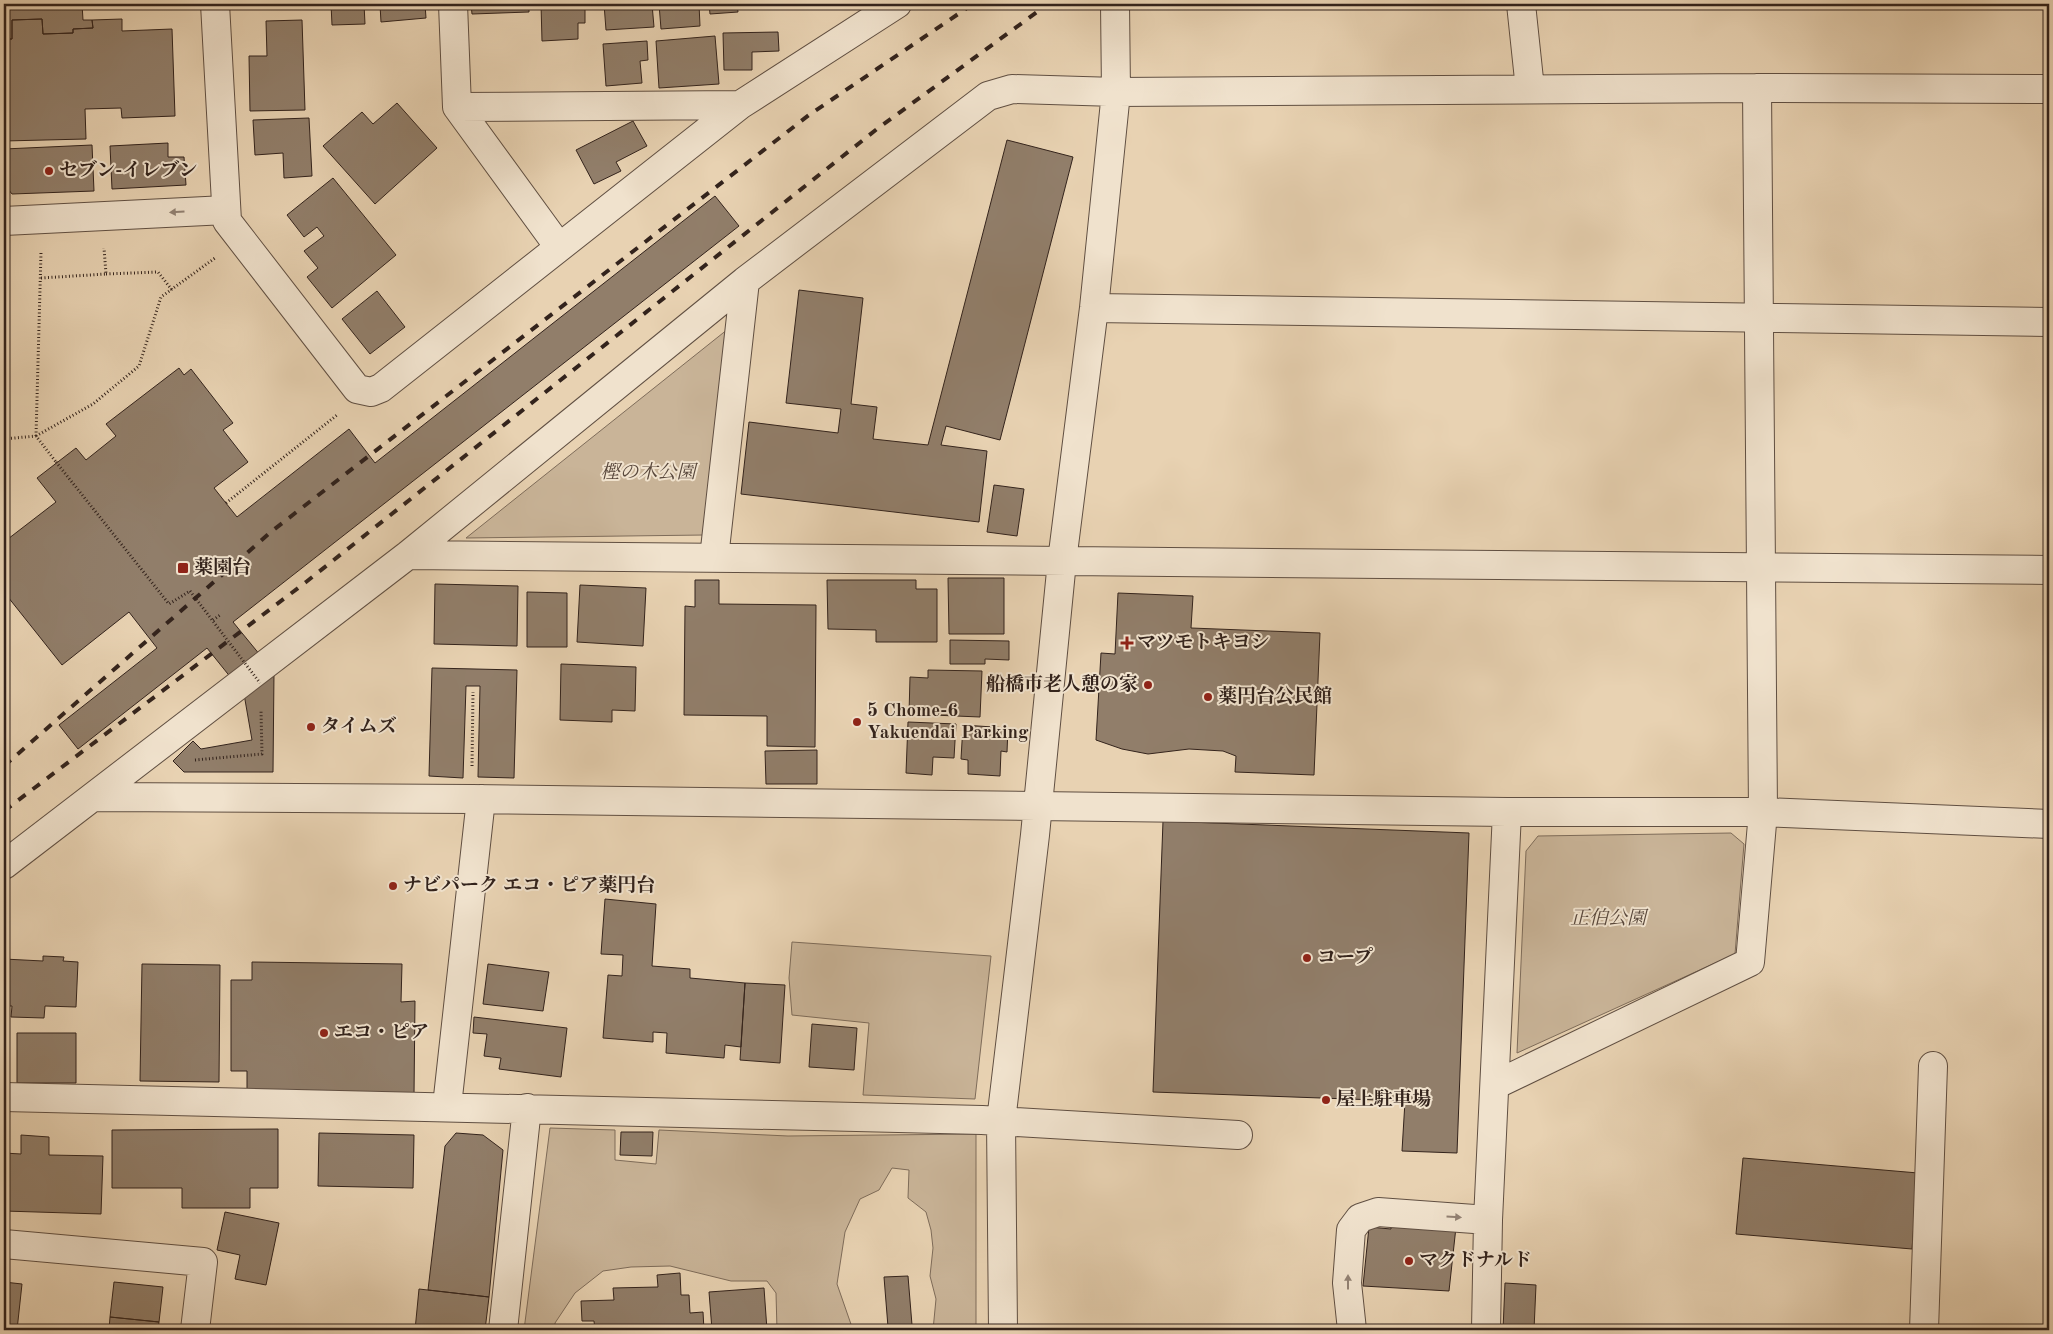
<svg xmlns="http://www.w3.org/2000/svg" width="2053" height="1334" viewBox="0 0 2053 1334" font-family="'Old Standard TT','Noto Serif JP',serif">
<rect width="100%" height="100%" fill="#e8d2b2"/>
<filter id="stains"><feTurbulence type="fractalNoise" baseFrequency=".004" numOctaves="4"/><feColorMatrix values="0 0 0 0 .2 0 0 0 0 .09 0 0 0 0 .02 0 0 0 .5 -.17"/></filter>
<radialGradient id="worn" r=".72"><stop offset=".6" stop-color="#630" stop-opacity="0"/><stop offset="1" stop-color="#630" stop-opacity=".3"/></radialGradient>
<path fill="#c9b498" stroke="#7e6c5a" d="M728,329L705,535L466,538Z
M1731,833L1744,844L1735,954L1517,1053L1526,851L1538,836Z
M792,942L991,956L975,1099L863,1095L869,1023L792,1015L789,978Z
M550,1128L615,1130V1160L656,1164L659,1130L788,1136L976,1134V1330H933L936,1299L930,1276L933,1248L931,1230L926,1212L908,1198L909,1170L892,1168L879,1190L860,1199L845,1232L837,1284L853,1330H777L776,1293L767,1281H731L670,1266L631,1267L603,1271L575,1293L555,1323V1330H524Z"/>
<path fill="#917e6a" stroke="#33231c" d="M4,4H82L83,20H92L93,28L73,29V33L43,34L42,19L12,20V39H4Z
M331,4H364L365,24L332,25Z
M371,4H425L426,18L381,22L380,5Z
M471,4H529V12L472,14Z
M541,4H585V23H578V39L542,41Z
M604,4H652L654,27L606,30Z
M659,4H699L700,26L661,29Z
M709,4H737L738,12L710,14Z
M42,19L43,34L73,33V29L93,28L92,20L122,19V31L172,29L175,116L122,118L121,108L85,109L86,139L4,141V39H12V20Z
M302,20L305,110L250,111L249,56H267L266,21Z
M778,32L779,51L752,52V70H724L723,33Z
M715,36L719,84L659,88L656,41Z
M647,41L648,60L640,61L642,83L606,86L603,44Z
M397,103L437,148L375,204L323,146L362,112L373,124Z
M309,118L312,176L284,178L283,153L255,155L253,120Z
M633,121L647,146L616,162L621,171L594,184L576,150Z
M1007,140L1073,157L1000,440L946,426L941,445L987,451L979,522L741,494L749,422L838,433L841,409L786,403L799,290L863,298L851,404L877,407L873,439L928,445Z
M168,143V157H184L186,185L112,189L110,146Z
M92,145L94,191L12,194L4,184V149Z
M333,178L396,255L332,308L307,277L318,268L304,251L324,236L317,227L304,237L287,215Z
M715,196L739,226L233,622L274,672L273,772H184L173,761L193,741L201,749L252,740L244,694L207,648L78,749L59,725L157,648L129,612L62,665L4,592V542L56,502L37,478L76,448L86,460L116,436L106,424L179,368L184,375L191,369L233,423L223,430L248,462L214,488L237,517L349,429L375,463Z
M377,291L405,327L370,354L342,319Z
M994,485L1024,489L1017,536L987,532Z
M948,578H1004V634H949Z
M695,580H719V604L816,605L815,747L767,746V716L684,715L685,606L695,607Z
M827,580H916V589H937V642H876V630L828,629Z
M435,584L518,586L517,646L434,644Z
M580,585L646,588L643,646L577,642Z
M527,592L567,593V647H527Z
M1118,593L1193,596L1191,628L1320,633L1314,775L1235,772L1236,756L1223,751L1189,749L1148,754L1122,749L1096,740L1101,653L1115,654Z
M950,640L1009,641V660L985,659V664H950Z
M561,664L636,667L635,711L612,710V722L560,720Z
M432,668L517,670L514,778L478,777L480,686H466L463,778L429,776Z
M928,670L982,671L980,717L909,714L910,677L928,678Z
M908,722L956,724L954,758L933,757L932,775L906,773Z
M963,725L1008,728L1007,752L1001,751L1000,776L968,774V760L961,759Z
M817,750V784H766L765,751Z
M1163,821L1469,833L1457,1153L1402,1151L1405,1101L1153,1092Z
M605,899L656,904L652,966L690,969V978L745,983L741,1047L725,1045L724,1058L666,1053L667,1033L653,1032V1042L603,1038L608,975L622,976L623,955L601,954Z
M43,956L64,957L63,961L78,962L76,1007L45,1006L44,1018L11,1017L12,1006H4V959L43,961Z
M252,962L402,964L401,1002L415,1001L414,1095L247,1093V1071H231V980H252Z
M142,964L220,965L219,1082L140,1081Z
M488,964L549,972L543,1011L483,1004Z
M745,983L785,985L780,1063L740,1060Z
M474,1017L567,1028L561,1077L499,1069L501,1058L484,1056L487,1034L473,1033Z
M812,1024L857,1028L854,1070L809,1067Z
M17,1033H76V1083H17Z
M278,1129V1188H250V1208H182V1188H112V1130Z
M621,1132H653L652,1156L620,1155Z
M319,1133L414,1135L413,1188L318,1186Z
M456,1133L483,1135L503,1150L489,1297L428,1290L445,1146Z
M21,1135L49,1137V1155L103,1156L101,1214L4,1211V1153L21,1154Z
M1743,1158L1918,1173L1912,1249L1736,1234Z
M225,1212L279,1223L266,1285L235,1279L240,1255L217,1250Z
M1391,1221L1456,1227L1449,1291L1363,1286L1369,1227L1391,1229Z
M680,1273L681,1295H689L690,1313L703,1312L704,1330H595L594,1321H582L581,1301L614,1300L613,1288L658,1287L657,1275Z
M908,1276L912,1325L888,1327L884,1277Z
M4,1282L22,1284L17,1330H4Z
M114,1282L163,1287L159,1322L110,1317Z
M1505,1283L1536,1285L1534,1330H1503Z
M764,1288L767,1330H712L709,1292Z
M419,1289L489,1297L485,1330H415Z
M110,1317L159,1322L158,1330H109Z"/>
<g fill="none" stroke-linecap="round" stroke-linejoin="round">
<defs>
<path id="minor" d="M215,4L227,221L357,389L371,392L381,388L740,105L897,4
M453,4L457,107L559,247
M1521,4L1530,89
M457,107L740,105
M4,221L226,210
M1094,308L2049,322
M408,555L2049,570
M714,558L745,281
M94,797L472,799L1507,812H1763L2049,824
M4,865L408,555L745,281L988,96L1012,89L1116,92L1757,88L2049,89
M1495,1085L1750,962L1763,812L1757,88
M4,1097L982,1120L1238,1135
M447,1106L481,799
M4,1244L203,1262L195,1330
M503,1330L527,1108
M1003,1330L1001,1121L1035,835L1062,561L1094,308L1116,92L1115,4
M1352,1330L1347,1283L1351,1230L1360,1218L1378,1212L1488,1220
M1486,1330L1488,1220L1507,812
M1924,1330L1933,1066"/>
</defs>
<use href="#minor" stroke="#604f42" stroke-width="30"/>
<path stroke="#33231c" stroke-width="3" stroke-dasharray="1 2.5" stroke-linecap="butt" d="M106,274L158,272L172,290
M41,278L106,274L104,248
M36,436L93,404L139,366L161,297L215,258
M36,436L41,252
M4,439L36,436L56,462
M56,462L169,604L190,591
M226,503L337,415
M213,620L220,615
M195,760L262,754L261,711
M472,766L473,692"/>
<use href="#minor" stroke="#f0e2cd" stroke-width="28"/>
<path stroke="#33231c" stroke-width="4" stroke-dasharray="9 9" stroke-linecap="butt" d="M4,766L272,531L809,115L973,4
M4,811L306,582L877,129L1048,4"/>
<path stroke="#33231c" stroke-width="3" stroke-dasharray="1 2.5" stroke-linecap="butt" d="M190,591L260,683"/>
</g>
<defs><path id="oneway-solid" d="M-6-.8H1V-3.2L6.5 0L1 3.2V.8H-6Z" transform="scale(1.25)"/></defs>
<g fill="#928274">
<use href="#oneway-solid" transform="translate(177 212) rotate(177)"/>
<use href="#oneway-solid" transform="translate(1454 1217) rotate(4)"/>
<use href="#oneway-solid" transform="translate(1348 1282) rotate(-90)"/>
</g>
<g fill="#8f2418" stroke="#f0e2cd" stroke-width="2">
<circle cx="49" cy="171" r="5"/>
<rect x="177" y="562" width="12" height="12" rx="2.5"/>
<path d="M1124.5 635.5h5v5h5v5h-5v5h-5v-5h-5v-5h5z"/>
<circle cx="1148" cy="685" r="5"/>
<circle cx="1208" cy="697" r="5"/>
<circle cx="857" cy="722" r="5"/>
<circle cx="311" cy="727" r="5"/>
<circle cx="393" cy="886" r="5"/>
<circle cx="1307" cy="958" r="5"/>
<circle cx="324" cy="1033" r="5"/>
<circle cx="1326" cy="1100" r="5"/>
<circle cx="1409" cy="1261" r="5"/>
</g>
<g text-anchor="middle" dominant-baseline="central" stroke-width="4" stroke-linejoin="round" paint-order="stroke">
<g font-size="19" font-weight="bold" fill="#33231c" stroke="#f0e2cd" text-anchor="start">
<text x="59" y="171">セブン-イレブン</text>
<text x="194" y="568">薬園台</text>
<text x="1137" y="643">マツモトキヨシ</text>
<text x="1138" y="685" text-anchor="end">船橋市老人憩の家</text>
<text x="1218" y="697">薬円台公民館</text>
<text x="867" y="711">5 Chome-6<tspan x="867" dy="22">Yakuendai Parking</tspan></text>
<text x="321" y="727">タイムズ</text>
<text x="403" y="886">ナビパーク エコ・ピア薬円台</text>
<text x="1317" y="958">コープ</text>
<text x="334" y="1033">エコ・ピア</text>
<text x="1336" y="1100">屋上駐車場</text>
<text x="1419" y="1261">マクドナルド</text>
</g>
<g font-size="19" font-style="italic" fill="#58473b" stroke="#f0e2cd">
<text x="648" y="473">樫の木公園</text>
<text x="1608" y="919">正伯公園</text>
</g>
</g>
<rect width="2053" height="1334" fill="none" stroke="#e8d2b2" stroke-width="20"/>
<rect x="5" y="5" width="2043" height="1324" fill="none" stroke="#33231c" stroke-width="2.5"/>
<rect x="10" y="10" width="2033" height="1314" fill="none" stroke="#33231c"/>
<rect width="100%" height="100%" filter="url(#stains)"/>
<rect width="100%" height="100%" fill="url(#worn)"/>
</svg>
